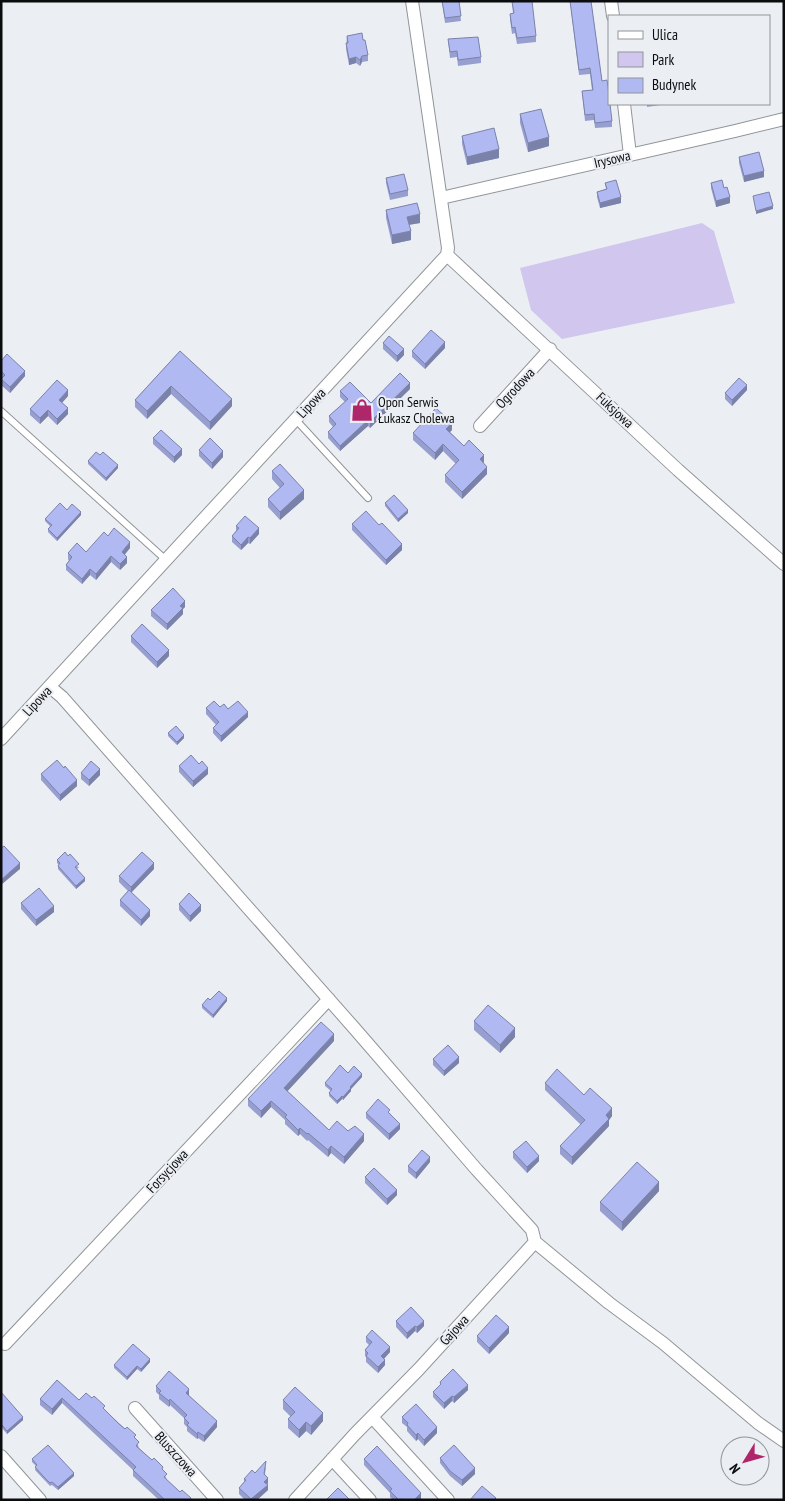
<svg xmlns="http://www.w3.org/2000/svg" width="785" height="1501" viewBox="0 0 785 1501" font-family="'PT Sans Narrow',sans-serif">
<rect width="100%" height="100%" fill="#ebeff4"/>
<path fill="#d0c6ee" d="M702,223L714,231L735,303L562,339L531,310L520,268Z"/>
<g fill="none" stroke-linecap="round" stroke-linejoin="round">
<defs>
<path id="lane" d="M1,411L166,560
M296,420L368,498"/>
<path id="street" d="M611,1L613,16
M624,104L630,155
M441,198L735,131L784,119
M447,255L678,470L784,564
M480,426L550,349
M50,687L62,697L355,1029L477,1170L532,1230L535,1242L609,1303L663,1343L758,1423L784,1441
M1,739L447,255L448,248L412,1
M5,1344L329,999
M135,1408L217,1500
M372,1417L448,1500
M1,1456L40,1500
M332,1459L370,1500
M295,1500L355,1434L419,1369L535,1242"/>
</defs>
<use href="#lane" stroke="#919599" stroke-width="8"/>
<use href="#street" stroke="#919599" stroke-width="14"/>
<use href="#lane" stroke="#fff" stroke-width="6"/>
<use href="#street" stroke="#fff" stroke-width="12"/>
</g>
<path fill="#979fd0" d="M442,1H459L461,21L445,23Z
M570,1H591L602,81L612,121V127L595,128L594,120L585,121L582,91L592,90L590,74L579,75Z
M512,2L536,36V42L517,44L515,33L512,34L510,19V14L513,13Z
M347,36L363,40L368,55V61L362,62L360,66L356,63L349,65L346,49Z
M448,39L481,57V63L458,66L457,57L450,58Z
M647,104H667L647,107Z
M520,114L549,146L528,152L520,123Z
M462,136L499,158L467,165L462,144Z
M739,157L764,177L744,182L739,163Z
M386,178L408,190V196L390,200L386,183Z
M605,183L621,203L600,208L597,197V192L606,189Z
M711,183L724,188L730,203L716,207L711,188Z
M386,210L420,223L409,225L411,240L392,244L386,218Z
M383,343L404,355L397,362L383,349Z
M445,348L425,369L412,357V351Z
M180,351L232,406L210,430L171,394L147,419L135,407V400Z
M1,361L25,376L10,393L1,385V379L2,378L1,377Z
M410,389L370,428L368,426L340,451L328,438V432L333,427L329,422V416L345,402L340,397V391L371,403Z
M747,390L732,406L725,399V393Z
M68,396L62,403L68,414L57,425L48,416L40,424L30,415V409Z
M452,430L450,432L464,446L484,462L483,463L487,474L462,499L445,482V475L456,464L443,451L435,460L413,440V433Z
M153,438L182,455L174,463L153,444Z
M199,450L223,457L212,469L199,456Z
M100,455L118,468L106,481L88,464V461Z
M272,471L304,499L280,520L268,507V499L280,488L272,479Z
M385,503L408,513L398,522L385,506Z
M81,515L57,541L48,532V529L50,526L45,521V519Z
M352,524L402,550L386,565L352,530Z
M236,526L259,534L250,544L248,543L241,550L232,542V536L236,531Z
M108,536L130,548L125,554L127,563L120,570L111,562L96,580L90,575L82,584L66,570V565L69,561L68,559V553L86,552Z
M185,607L183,609V614L167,630L151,616V610Z
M131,636L169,656L157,668L131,642Z
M220,707L228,709L248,717L221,742L213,733V728L216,725L206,714V708Z
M168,733L184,738L177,745L168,736Z
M199,764L208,774L193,787L179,772V766Z
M64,768L77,786L60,801L41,780V774Z
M81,773L100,775L89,786L81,779Z
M57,860L79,867L77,869L85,881L76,889L58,869V866L59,865L57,863Z
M154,869L131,892L150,916L141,926L120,906V900L128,891L119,882V876Z
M21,903L54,912L36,926L21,909Z
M179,904L201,911L190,922L179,910Z
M210,1000L227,1001L213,1018L202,1008V1005Z
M474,1021L515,1037L500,1053L474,1030Z
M334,1041L287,1091L329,1130L348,1131L364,1141L344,1164L331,1153L328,1157L308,1140L307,1141L300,1134L298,1136L285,1124V1120L271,1107L261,1118L248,1106V1099Z
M433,1059L459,1063L444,1076L433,1065Z
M348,1073L362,1077L351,1089V1091L343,1100L342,1099L337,1104L329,1096V1093L331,1091L325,1086V1083Z
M545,1083L584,1095L612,1116L609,1120V1126L572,1165L560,1154V1146L581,1125L545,1090Z
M366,1113H390L400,1129L389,1140L366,1118Z
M513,1152L539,1161L527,1173L513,1158Z
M430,1162L416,1179L408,1172V1166Z
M365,1177L397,1195L387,1205L365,1183Z
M659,1191L622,1231L600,1211V1202Z
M396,1321L424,1326L417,1333L415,1331L407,1339L396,1327Z
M509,1333L489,1354L477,1342V1336Z
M366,1337L390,1352L384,1359L385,1365L378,1373L366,1362V1357L365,1356V1350L369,1345L366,1342Z
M150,1362L141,1372L137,1369L127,1380L114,1368V1365Z
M57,1380L79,1400L105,1410L136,1439L139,1448L163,1471L167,1480L180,1492L191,1500H159L133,1476V1470L62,1403L52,1415L40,1405V1399Z
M440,1382L468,1390L454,1403L452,1401L444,1409L433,1397V1392L440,1386Z
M156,1386L189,1395V1396L217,1427L204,1442L198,1438L197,1439L187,1431V1427L184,1424V1418L170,1405L169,1407L159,1399V1395L156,1392Z
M1,1392L23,1420L7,1434L2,1428L1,1429Z
M283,1400L323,1421L311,1435L306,1431L299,1438L288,1428V1419L291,1417L283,1409Z
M402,1417L437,1433L424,1446L418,1439L416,1441L407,1431V1427L402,1423Z
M440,1458L475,1474L462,1486L450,1476L440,1463Z
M32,1459L74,1476L58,1490L52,1485L50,1486L35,1470L36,1466L32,1462Z
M364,1459L421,1499L420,1500H393L390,1497V1493L364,1465Z
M266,1467L265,1474L268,1483L267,1484L268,1490L257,1500H245L239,1494V1488L244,1482V1479Z"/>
<path fill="#7b82a9" d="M362,56V62L360,66V60Z
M356,57V63L349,65V59Z
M549,137V146L528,152V143Z
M499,149V158L467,165V157Z
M764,171V177L744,182V176Z
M621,197V203L600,208V203Z
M730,197V203L716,207V201Z
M773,206V209L756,214V211Z
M420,214V223L407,225V217Z
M411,231V240L392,244V235Z
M445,342V348L425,369V364Z
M404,349V355L397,362V356Z
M25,371V376L10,393V387Z
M410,383V389L370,428V422Z
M747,385V390L732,406V400Z
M171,386V394L147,419V411Z
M68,390V396L59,406V400Z
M232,399V406L210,430V422Z
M68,408V414L57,425V419Z
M48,410V416L40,424V418Z
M368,420V426L340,451V446Z
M452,423V430L446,436V429Z
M443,444V451L435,460V453Z
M182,449V455L174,463V457Z
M223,451V457L212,469V463Z
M484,455V462L480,466V459Z
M118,465V468L106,481V478Z
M487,467V474L462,499V492Z
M304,490V499L280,520V512Z
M408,510V513L398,522V519Z
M81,512V515L57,541V538Z
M259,528V534L250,544V538Z
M248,537V543L241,550V545Z
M130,542V548L122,558V552Z
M402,544V550L386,565V560Z
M111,556V562L96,580V574Z
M127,557V563L120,570V564Z
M90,569V575L82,584V579Z
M185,601V607L183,609V614L167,630V624L180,606Z
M169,650V656L157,668V662Z
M248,712V717L221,742V736Z
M184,735V738L177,745V742Z
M208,768V774L193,787V781Z
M100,769V775L89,786V780Z
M77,780V786L60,801V795Z
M20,863V869L1,885V880Z
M154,863V869L131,893V887Z
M85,878V881L76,889V886Z
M201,905V911L190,922V916Z
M54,906V912L36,926V920Z
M150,910V916L141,926V920Z
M227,998V1001L213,1018V1015Z
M515,1028V1037L500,1053V1045Z
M334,1034V1041L284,1095V1088Z
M459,1057V1063L444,1076V1071Z
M362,1074V1077L351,1089V1091L343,1100V1097L350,1087Z
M342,1096V1099L337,1104V1101Z
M271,1101V1107L261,1118V1111Z
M612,1108V1116L609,1120V1126L572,1165V1157Z
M400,1124V1129L389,1140V1134Z
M300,1128V1134L298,1136V1130Z
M364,1134V1141L344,1164V1157Z
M331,1146V1153L328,1157V1150Z
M539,1156V1161L527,1173V1167Z
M430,1157V1162L416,1179V1173Z
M659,1182V1191L622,1231V1222Z
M397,1190V1195L387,1205V1199Z
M424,1321V1326L417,1333V1327Z
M415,1326V1331L407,1339V1333Z
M509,1327V1333L489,1354V1348Z
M390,1347V1352L381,1362V1356Z
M150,1359V1362L141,1372V1369Z
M385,1360V1365L378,1373V1367Z
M137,1366V1369L127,1380V1377Z
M468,1385V1390L454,1403V1397Z
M189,1389V1395L186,1399V1393Z
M452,1396V1401L444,1409V1403Z
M62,1398V1403L52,1415V1409Z
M170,1399V1405L169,1407V1401Z
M323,1413V1421L311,1435V1426Z
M23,1417V1420L7,1434V1431Z
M217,1421V1427L204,1442V1436Z
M306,1422V1431L299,1438V1430Z
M437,1427V1433L424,1446V1440Z
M198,1432V1438L197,1439V1434Z
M418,1433V1439L416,1441V1435Z
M475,1468V1474L462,1486V1480Z
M74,1473V1476L58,1490V1487Z
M268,1478V1483L265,1487L268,1485V1490L257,1500H251Z
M421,1493V1499L420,1500H414Z"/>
<path fill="#b0b9f2" stroke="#7b82a9" d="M442,1H459L461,16L445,18Z
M520,1H532L536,36L517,38L515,27L512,28L510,14L514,13L512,2Z
M570,1H591L602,81L607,80L609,94V104H610L612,121L595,123L594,114L585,115L582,91L593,90L590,68L579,70Z
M362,33L363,40H365L368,55L362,56L360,60L356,57L349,59L346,43H348L347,36Z
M478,37L481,57L458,60L457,51L450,52L448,39Z
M541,109L549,137L528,143L520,114Z
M494,128L499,149L467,157L462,136Z
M759,152L764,171L744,176L739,157Z
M404,174L408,190L390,194L386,178Z
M616,180L621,197L600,203L597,192L607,189L605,183Z
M722,180L724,188L727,187L730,197L716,201L711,183Z
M769,192L773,206L756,211L753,196Z
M417,203L420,214L407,217L411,231L392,235L386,210Z
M431,330L445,342L425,364L412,351Z
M389,336L404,349L397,356L383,343Z
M180,351L232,399L210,422L171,386L147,411L135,400Z
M7,354L25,371L10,387L1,379L5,375L1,371V361Z
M400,373L410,383L370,422L368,420L340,446L328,432L336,424L329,416L348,399L340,391L350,382L371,403Z
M739,378L747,385L732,400L725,393Z
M57,380L68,390L59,400L68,408L57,419L48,410L40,418L30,409Z
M436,408L452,423L446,429L464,446L469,440L484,455L480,459L487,467L462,492L445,475L459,460L443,444L435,453L413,433Z
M161,430L182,449L174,457L153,438Z
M210,438L223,451L212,463L199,450Z
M96,452L100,455L103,452L118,465L106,478L88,461Z
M280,464L304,490L280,512L268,499L284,484L272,471Z
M394,495L408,510L398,519L385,503Z
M60,503L67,510L72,504L81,512L57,538L48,529L52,525L45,519Z
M366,511L379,525L382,523L402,544L386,560L352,524Z
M245,516L259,528L250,538L248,537L241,545L232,536L239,528L236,526Z
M114,528L130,542L122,552L127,557L120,564L111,556L96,574L90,569L82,579L66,565L72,557L68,553L77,543L86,552L104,532L108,536Z
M173,588L185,601L180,606L183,608L167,624L151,610Z
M142,624L169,650L157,662L131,636Z
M214,701L220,707L224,704L228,709L238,701L248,712L221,736L213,728L219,722L206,708Z
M176,726L184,735L177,742L168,733Z
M191,755L199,764L202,761L208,768L193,781L179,766Z
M57,760L64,768L65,766L77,780L60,795L41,774Z
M91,761L100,769L89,780L81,773Z
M4,846L20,863L1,880V848Z
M65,852L68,856L70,854L79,864L75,867L85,878L76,886L58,866L60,863L57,860Z
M142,852L154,863L131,887L119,876Z
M39,888L54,906L36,920L21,903Z
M129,890L150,910L141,920L120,900Z
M189,893L201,905L190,916L179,904Z
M219,991L227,998L213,1015L202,1005L208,998L210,1000Z
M488,1005L515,1028L500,1045L474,1021Z
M321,1022L334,1034L284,1088L329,1130L337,1121L348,1131L355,1126L364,1134L344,1157L331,1146L328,1150L308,1133L307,1134L300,1128L298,1130L285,1117L287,1115L271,1101L261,1111L248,1099Z
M448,1045L459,1057L444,1071L433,1059Z
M340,1065L348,1073L354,1066L362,1074L350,1087L351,1088L343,1097L342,1096L337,1101L329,1093L332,1089L325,1083Z
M557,1069L584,1095L590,1088L612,1108L606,1115L609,1119L572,1157L560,1146L585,1120L545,1083Z
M378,1099L390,1110L388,1112L400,1124L389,1134L366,1113Z
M526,1141L539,1156L527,1167L513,1152Z
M422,1150L430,1157L416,1173L408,1166Z
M637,1162L659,1182L622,1222L600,1202Z
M374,1168L397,1190L387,1199L365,1177Z
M411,1307L424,1321L417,1327L415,1326L407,1333L396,1321Z
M496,1315L509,1327L489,1348L477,1336Z
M372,1330L390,1347L381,1356L385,1360L378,1367L366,1356L368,1353L365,1350L372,1342L366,1337Z
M133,1344L150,1359L141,1369L137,1366L127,1377L114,1365Z
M453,1369L468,1385L454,1397L452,1396L444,1403L433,1392L441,1384L440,1382Z
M169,1371L189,1389L186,1393L217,1421L204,1436L198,1432L197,1434L187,1425L189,1423L184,1418L187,1415L170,1399L169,1401L159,1393L161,1391L156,1386Z
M57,1380L79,1400L86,1393L92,1398L94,1396L105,1406L103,1408L119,1424L125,1429L127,1427L136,1435L134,1437L139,1442L136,1446L152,1460L154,1458L163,1467L162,1469L167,1474L164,1477L180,1492L182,1490L191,1498L190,1500H163L164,1499L133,1470L136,1467L62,1398L52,1409L40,1399Z
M295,1387L323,1413L311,1426L306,1422L299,1430L288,1419L295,1412L283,1400Z
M1,1392L23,1417L7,1431L2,1425L1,1426Z
M416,1404L437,1427L424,1440L418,1433L416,1435L407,1425L408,1423L402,1417Z
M48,1445L74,1473L58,1487L52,1482L50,1483L43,1476L35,1467L37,1465L32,1459Z
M454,1445L475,1468L462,1480L450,1471L440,1458Z
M377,1446L421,1493L414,1500H402V1499L399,1500L390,1491L392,1489L364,1459Z
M266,1461L264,1474L268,1478L264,1482L268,1485L251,1499L239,1488L246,1480L244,1479L252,1470L255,1473Z
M482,1486L496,1498L494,1500H470Z
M338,1488L350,1500H326Z"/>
<defs>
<symbol id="shop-bare" viewBox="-9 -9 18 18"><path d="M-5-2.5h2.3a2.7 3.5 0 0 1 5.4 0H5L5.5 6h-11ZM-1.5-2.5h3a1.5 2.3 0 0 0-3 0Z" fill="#af276b" stroke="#ebeff4" stroke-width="2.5" paint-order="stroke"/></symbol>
</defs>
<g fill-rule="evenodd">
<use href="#shop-bare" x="346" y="394" width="32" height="32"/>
</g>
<g text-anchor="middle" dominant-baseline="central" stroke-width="4" stroke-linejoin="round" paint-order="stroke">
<g font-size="14" fill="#0b0c0d" stroke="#ebeff4">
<text transform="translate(612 159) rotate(-13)">Irysowa</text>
<text transform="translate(515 388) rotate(-47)">Ogrodowa</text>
<text transform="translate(311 403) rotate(-47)">Lipowa</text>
<text transform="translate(615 410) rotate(43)">Fuksjowa</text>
<text transform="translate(37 701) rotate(-47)">Lipowa</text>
<text transform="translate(167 1171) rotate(-47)">Forsycjowa</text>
<text transform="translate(454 1330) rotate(-47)">Gajowa</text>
<text transform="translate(176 1454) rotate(48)">Bluszczowa</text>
</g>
<g font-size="14" fill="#0b0c0d" stroke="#ebeff4" text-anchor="start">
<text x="378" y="402">Opon Serwis<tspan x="378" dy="16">Łukasz Cholewa</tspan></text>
</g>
</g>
<rect width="785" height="1501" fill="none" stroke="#0b0c0d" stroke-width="5"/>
<rect x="608" y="15" width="162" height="90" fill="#ebeff4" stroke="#919498"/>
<rect x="618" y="31" width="25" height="8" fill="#ffffff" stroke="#919498"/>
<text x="652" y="40" font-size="15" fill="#0b0c0d">Ulica</text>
<rect x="618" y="52" width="25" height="15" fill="#d0c6ee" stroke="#919498"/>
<text x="652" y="65" font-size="15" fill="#0b0c0d">Park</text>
<rect x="618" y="78" width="25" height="15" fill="#b0b9f2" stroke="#919498"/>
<text x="652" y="90" font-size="15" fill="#0b0c0d">Budynek</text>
<g transform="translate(745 1461) rotate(233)"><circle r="24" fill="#ebeff4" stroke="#919498"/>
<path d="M0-4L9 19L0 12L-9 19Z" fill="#af276b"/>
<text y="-8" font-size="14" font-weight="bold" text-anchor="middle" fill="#0b0c0d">N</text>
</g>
</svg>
